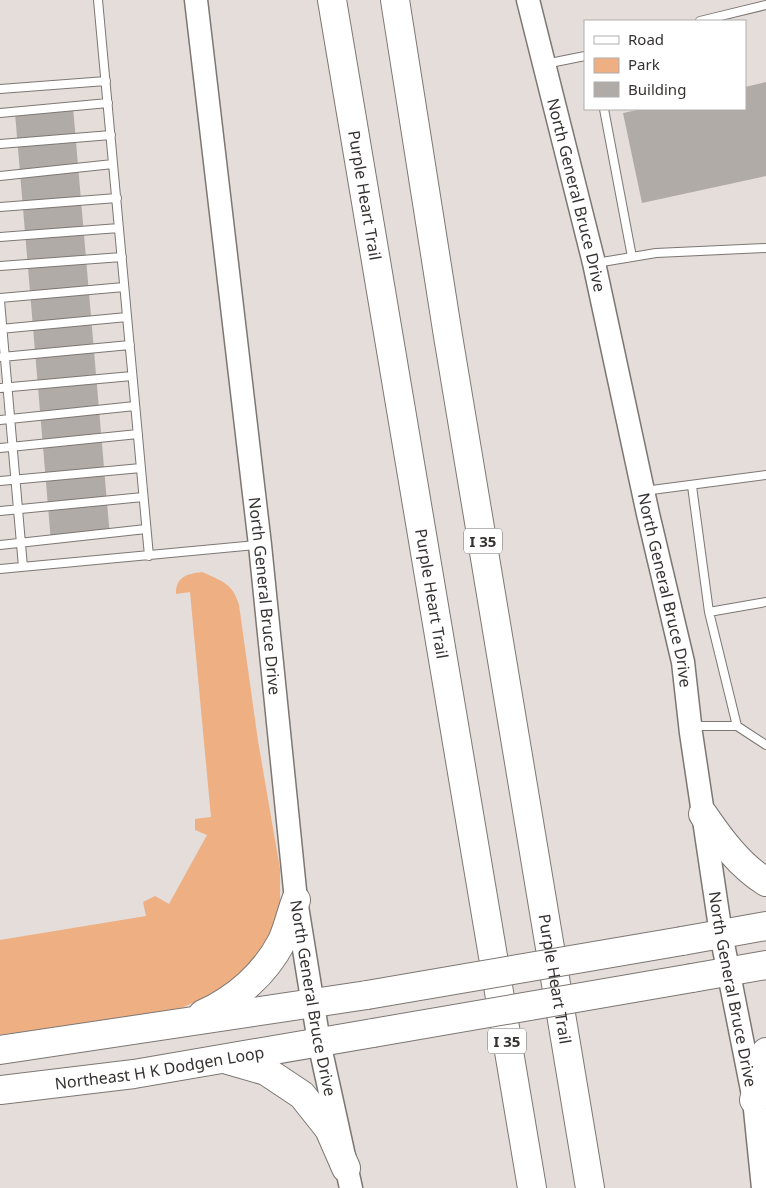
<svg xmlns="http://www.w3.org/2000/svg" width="766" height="1188" viewBox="0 0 766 1188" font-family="'Noto Sans',sans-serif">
<rect width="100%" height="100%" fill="#e4ddd9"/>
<path fill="#eeaf82" d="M202,572C221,581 233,583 239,605L258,741L280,869V902L272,928L261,951L224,989L177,1010L0,1035V940L146,916L143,902L155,896L169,904L207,835L195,830V819L211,817L190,592L176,594C176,577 186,574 202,572Z"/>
<path fill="#b1aba7" d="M766,82V176L642,203L623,113L642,109H745V87Z
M73,107L110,537L51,542L15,113Z"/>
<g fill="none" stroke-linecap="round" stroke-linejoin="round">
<defs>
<path id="lane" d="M98,0L149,556
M700,21L766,5
M545,64L585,56
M0,89L106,81
M604,109L632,257
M0,113L108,103
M0,144L111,135
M0,176L113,164
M0,207L117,198
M0,237L119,228
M596,263L656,253L766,248
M0,266L122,257
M0,298L124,287
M0,301L23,567
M0,329L127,317
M2,357L130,345
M0,388L132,376
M0,420L135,406
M0,448L138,434
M0,481L141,468
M692,486L709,612L737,726
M644,491L766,475
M0,511L143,497
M0,545L146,529
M0,569L257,545
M709,612L766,602
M691,726H737L766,745"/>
<g id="secondary">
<path id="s1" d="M196,0L260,545L296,900L319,1042L351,1188"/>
<path id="s2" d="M528,0L594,263L648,514L683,662L691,733L721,934L754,1100L763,1188"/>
</g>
<g id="highway">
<path id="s3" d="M332,0L532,1188"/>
<path id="s4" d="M395,0L448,336L590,1188"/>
<path d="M703,814C720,839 740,866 766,882"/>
<path d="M682,941L766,926"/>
<path d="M692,978L766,965"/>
<path d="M203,1014C236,999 265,974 282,941C288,928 291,913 296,900"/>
<path d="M0,1050L367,995"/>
<path d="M228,1060L266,1071L302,1095L329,1129L346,1168"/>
<path id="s5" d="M0,1090L134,1074L373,1033"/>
<path d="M754,1100L766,1052"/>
</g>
</defs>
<use href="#lane" stroke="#7d7773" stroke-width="10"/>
<use href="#secondary" stroke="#7d7773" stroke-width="25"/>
<use href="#highway" stroke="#7d7773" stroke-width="30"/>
<use href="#lane" stroke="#fff" stroke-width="8"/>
<use href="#secondary" stroke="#fff" stroke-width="22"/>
<use href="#highway" stroke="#fff" stroke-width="28"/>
<defs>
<path id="highway-bridge" d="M367,995L682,941
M373,1033L692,978"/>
</defs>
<use href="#highway-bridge" stroke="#7d7773" stroke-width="30" stroke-linecap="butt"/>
<use href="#highway-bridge" stroke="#fff" stroke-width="28"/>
</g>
<g text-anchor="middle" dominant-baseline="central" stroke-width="4" stroke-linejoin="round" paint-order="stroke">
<g fill="#fff" stroke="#72706f" stroke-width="1">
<rect x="464" y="528.5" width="38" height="25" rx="4"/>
<rect x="488" y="1028.5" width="38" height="25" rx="4"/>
</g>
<g font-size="15" font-weight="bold" fill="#353231">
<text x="483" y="541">I 35</text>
<text x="507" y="1041">I 35</text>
</g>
<g font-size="16" fill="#353231" stroke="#fff">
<text stroke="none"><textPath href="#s3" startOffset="198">Purple Heart Trail</textPath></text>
<text stroke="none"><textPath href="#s2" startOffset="201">North General Bruce Drive</textPath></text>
<text stroke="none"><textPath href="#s2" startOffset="606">North General Bruce Drive</textPath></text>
<text stroke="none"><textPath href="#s3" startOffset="602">Purple Heart Trail</textPath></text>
<text stroke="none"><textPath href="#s1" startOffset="600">North General Bruce Drive</textPath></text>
<text stroke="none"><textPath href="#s4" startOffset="992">Purple Heart Trail</textPath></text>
<text stroke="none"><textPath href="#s2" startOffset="1011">North General Bruce Drive</textPath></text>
<text stroke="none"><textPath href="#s1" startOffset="1005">North General Bruce Drive</textPath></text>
<text stroke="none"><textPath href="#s5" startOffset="161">Northeast H K Dodgen Loop</textPath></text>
</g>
</g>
<rect x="584" y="20" width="162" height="90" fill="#ffffff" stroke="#aeadad"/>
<rect x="594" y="36" width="25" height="8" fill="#ffffff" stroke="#aeadad"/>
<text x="628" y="45" font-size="15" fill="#353231">Road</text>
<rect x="594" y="58" width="25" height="15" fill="#eeaf82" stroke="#aeadad"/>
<text x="628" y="70" font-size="15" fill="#353231">Park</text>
<rect x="594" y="82" width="25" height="15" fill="#b1aba7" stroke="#aeadad"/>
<text x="628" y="95" font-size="15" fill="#353231">Building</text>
</svg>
